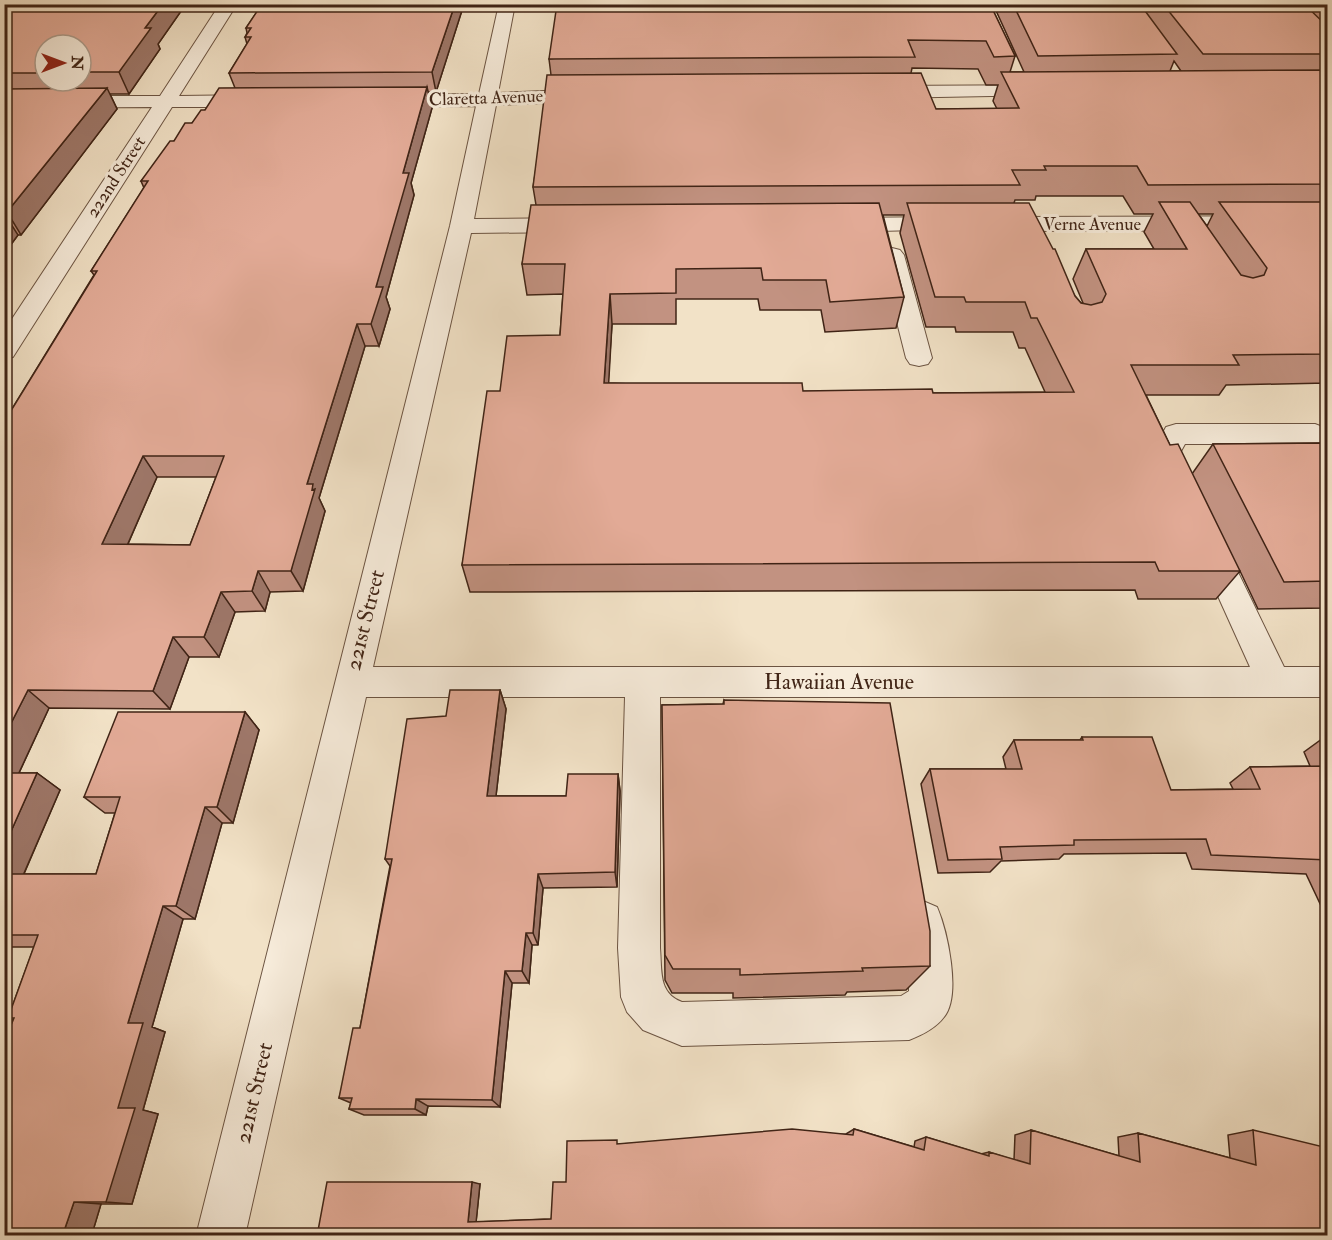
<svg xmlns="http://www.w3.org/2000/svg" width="1332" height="1240" viewBox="0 0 1332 1240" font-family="'IM FELL Double Pica',serif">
<rect width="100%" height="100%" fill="#f2e2c7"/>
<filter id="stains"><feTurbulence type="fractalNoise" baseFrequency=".00333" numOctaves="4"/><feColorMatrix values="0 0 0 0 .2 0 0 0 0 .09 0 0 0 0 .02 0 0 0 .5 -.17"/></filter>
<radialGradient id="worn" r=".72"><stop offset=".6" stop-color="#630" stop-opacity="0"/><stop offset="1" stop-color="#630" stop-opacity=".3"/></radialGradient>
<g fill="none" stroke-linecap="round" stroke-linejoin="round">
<defs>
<path id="minor" d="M220,4H237L179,96L255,95L265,101L255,107H172L13,357L4,359V331L152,107L4,108V96H160Z
M499,4H515L498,93L591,89L601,95L591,101L496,105L474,219L573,218L581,220L584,225L581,230L573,232L471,233L373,667H1250L1194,543L1198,535L1209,531L1220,535L1284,667H1328V697H660V948C662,971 658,993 682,1002L901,996L909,991V958L903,921L909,907L923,901L937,907C947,930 962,995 944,1017C936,1028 922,1035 909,1040L682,1046L643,1030L627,1012L621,997L618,948L625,697H366L245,1236H196L450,226L476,106L385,107L375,101L385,95L479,94Z
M1041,85L1048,87L1051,91L1048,95L885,98L875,92L885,86Z
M1328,216V230L996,231L988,229L985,224L988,219L996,217Z
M948,217L956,219L959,224L956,229L840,232L832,230L829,225L832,220L840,218Z
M892,248L900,250L904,255L932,358L928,364L919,366L910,364L906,358L880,255L884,250Z
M1176,424H1315L1328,429V455L1318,452L1308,444H1185L1180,453L1197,486L1192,494L1182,497L1172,494L1152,453L1166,427Z"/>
</defs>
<use href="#minor" stroke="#6c5442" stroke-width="2"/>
<use href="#minor" fill="#f7ecdb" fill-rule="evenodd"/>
</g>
<path fill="#c29281" stroke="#402416" stroke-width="1.5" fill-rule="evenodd" d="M4,4H186L158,44L160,49L129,94H110L117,109L21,235H18L4,254ZM45,45H81V81H45Z
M262,4H464L436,92H428L432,108L411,183L414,195L386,297L390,309L379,346H365L319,498L325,511L303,591L270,592L265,611L235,612L219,657H189L170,709L49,708L19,773H37L60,790L24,874H96L115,813H105L84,797L245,712L259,730L233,823H222L195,919H183L152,1027L165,1032L143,1110L158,1114L132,1204H101L92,1234L13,1020L8,1018L34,947H4V422L94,275L91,271L144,188L141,181L174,141L205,110L235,88L229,73L247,44L245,37L247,33L246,28ZM157,477H216L190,545L128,544Z
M990,4L1015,56L1010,72H1024L993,4H1328V385L1327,383L1226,385L1219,395H1146L1170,445L1192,474L1213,444L1328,443V608L1258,609L1240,571L1216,599H1138L1135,590L470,592L462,565L500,391L560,335L563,294L527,295L522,264L536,205L533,187L551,75L549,59ZM1174,61L1181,71H1170ZM912,68L978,69L986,85H998L993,101L997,109H936L911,73ZM1036,196H1123L1134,214H1153L1144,232L1154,249H1086L1073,279L1083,303H1081L1075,296L1014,203L1015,200H1035ZM1198,214H1213L1207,226ZM883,215H904L900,233L926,327H955L956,332H1013L1019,348H1025L1045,392L933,393L803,391L608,383L612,324H676V299H758L760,310H821L825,332L896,328L904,297Z
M500,690L506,709L496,796H566L618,774L620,791L617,887L543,888L538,945H532L529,983H512L500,1107L428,1106L426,1115H364L349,1109L351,1103L339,1098L360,1028L390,866L385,859L446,716Z
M724,700L930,966L906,990L847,992L845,995L733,998V993H672L665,980L662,705L723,704Z
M1326,736H1328V910H1323L1306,874L1192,869L1186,853L1064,854L1059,859L1001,861L990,872L938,873L921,784L930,769H1006L1003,757L1014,740H1080L1082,737L1171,790L1233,789L1230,783L1250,767L1310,766L1304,752Z
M854,1129L914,1147L915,1141L926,1137L981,1154L989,1152L1014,1160L1015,1135L1031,1130L1119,1156L1118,1137L1138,1133L1230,1158L1228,1135L1253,1130L1328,1236H317L480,1184L476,1222L551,1219L566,1182L619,1144L846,1134Z"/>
<path fill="#9e7769" stroke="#402416" stroke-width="1.5" d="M163,4H186L158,44L160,49L129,94L119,72L145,28Z
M455,4H464L436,92L432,72Z
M427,87L432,108L411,183L414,195L386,297L390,309L379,346L371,324L376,287L403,173Z
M107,88L117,109L21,235L7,212Z
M4,213L18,235L4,254Z
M610,294L612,324L607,413L604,383Z
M357,324L365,346L319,498L325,511L303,591L291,571L307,484Z
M143,456L157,477L119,564L102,544Z
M258,571L270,592L265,611L252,591Z
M221,592L235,612L219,657L204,637Z
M173,637L189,657L170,709L153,691Z
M28,690L49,708L11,790L4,785V737Z
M500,690L506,709L494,813L487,796Z
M245,712L259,730L233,823L217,807Z
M37,773L60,790L18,887L4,880V847Z
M618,774L620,791L617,887L615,872Z
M205,807L222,823L195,919L176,906Z
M538,874L543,888L538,945L533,933Z
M163,906L183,919L152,1027L165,1032L143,1110L158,1114L132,1204L106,1202L128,1023Z
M526,933L532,945L529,983L522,971Z
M505,971L512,983L500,1107L492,1100Z
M416,1099L428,1106L426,1115L415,1109Z
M472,1182L480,1184L476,1223L468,1222Z
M74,1202L101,1204L92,1234H63Z"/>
<path fill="#e2aa96" stroke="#402416" stroke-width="1.5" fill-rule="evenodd" d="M4,4H163L145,28H151L119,72H81V45H45V73H4Z
M262,4H455L432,72L229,73L251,37H245L251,28H246Z
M557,4H990L1015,56L994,57L986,41L908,40L915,57L549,59Z
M1013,4H1140L1177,54L1038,56Z
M1163,4H1304L1328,27V54H1203Z
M1328,70V184L1148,185L1137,166H1044L1046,170H1012L1020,185L533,187L547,75L921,73L936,109L1019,108L1001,72Z
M427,87L403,173H409L376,287H383L371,324H357L307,484H313L312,490L315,489L291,571H258L252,591L221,592L204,637H173L153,691L28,690L4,737V422L97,271H91L148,181H141L170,141H174L185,123H192L201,110H205L219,88ZM143,456H224L190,545L102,544Z
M107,88L7,212H4V89Z
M1159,202H1190L1241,275L1253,278L1264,275L1267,268L1219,202H1328V354L1233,355L1239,365H1131L1170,445L1178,444L1240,571H1159L1155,562L462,565L487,391H500L507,336L560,335L565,264H522L531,205L879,203L904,297L830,302L826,280H763L761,268L676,269V293L610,294L604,383H802L803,391L932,389L933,393L1074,392L1037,318H1031L1025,302H966L964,297H935L907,203H1029L1053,249H1055L1075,296L1081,303L1091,305L1102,302L1106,294L1086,249H1187Z
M1328,443V581L1284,582L1213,444Z
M450,690H500L487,796H566L568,774H618L615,872L538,874L533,933H526L522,971H505L492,1100L416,1099L415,1109H349L352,1098H339L353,1028H360L392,859H385L407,719L446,716Z
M724,700L890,703L930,931V966L862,968L863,971L740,975V969H673L665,955L662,705L724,704Z
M118,712H245L217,807H205L176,906H163L128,1023H143L118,1108H135L106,1202H74L63,1234H4V1042L14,1018H8L38,935H4V874H96L120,797H84Z
M1082,737H1152L1171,790L1260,789L1250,767L1328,766V860L1211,855L1206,839L1074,840V845L1000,847L1002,859L948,860L930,769H1022L1014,740H1083Z
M4,773H37L4,847Z
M792,1129L853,1135L854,1129L924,1150L926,1137L989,1156V1152L1030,1164L1031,1130L1140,1162L1138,1133L1256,1165L1253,1130L1328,1148V1236H317L327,1182H472L468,1222L551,1219L553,1182H566L567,1141L617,1140V1144Z"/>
<g text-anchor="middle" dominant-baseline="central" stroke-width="6" stroke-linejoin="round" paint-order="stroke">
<g font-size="18" fill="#402416" stroke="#f7ecdb">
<text transform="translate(486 98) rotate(-2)">Claretta Avenue</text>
<text transform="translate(116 177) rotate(-57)">222nd Street</text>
<text x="1092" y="224">Verne Avenue</text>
</g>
<g font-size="22" fill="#402416" stroke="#f7ecdb">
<text transform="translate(365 620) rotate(-76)">221st Street</text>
<text x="839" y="682">Hawaiian Avenue</text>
<text transform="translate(254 1093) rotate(-77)">221st Street</text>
</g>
</g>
<rect width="1332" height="1240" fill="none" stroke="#f2e2c7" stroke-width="24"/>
<rect x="6" y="6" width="1320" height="1228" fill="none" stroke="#402416" stroke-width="3"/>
<rect x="12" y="12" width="1308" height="1216" fill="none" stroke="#402416" stroke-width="1.5"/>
<g transform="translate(63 63) rotate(90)"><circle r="28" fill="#f7ecdb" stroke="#ae9c8c" stroke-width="1.5"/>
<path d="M0-4.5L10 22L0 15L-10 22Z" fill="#8f2418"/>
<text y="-9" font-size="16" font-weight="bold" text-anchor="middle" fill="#402416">N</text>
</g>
<rect width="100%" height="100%" filter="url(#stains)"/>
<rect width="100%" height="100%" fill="url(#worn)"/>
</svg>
